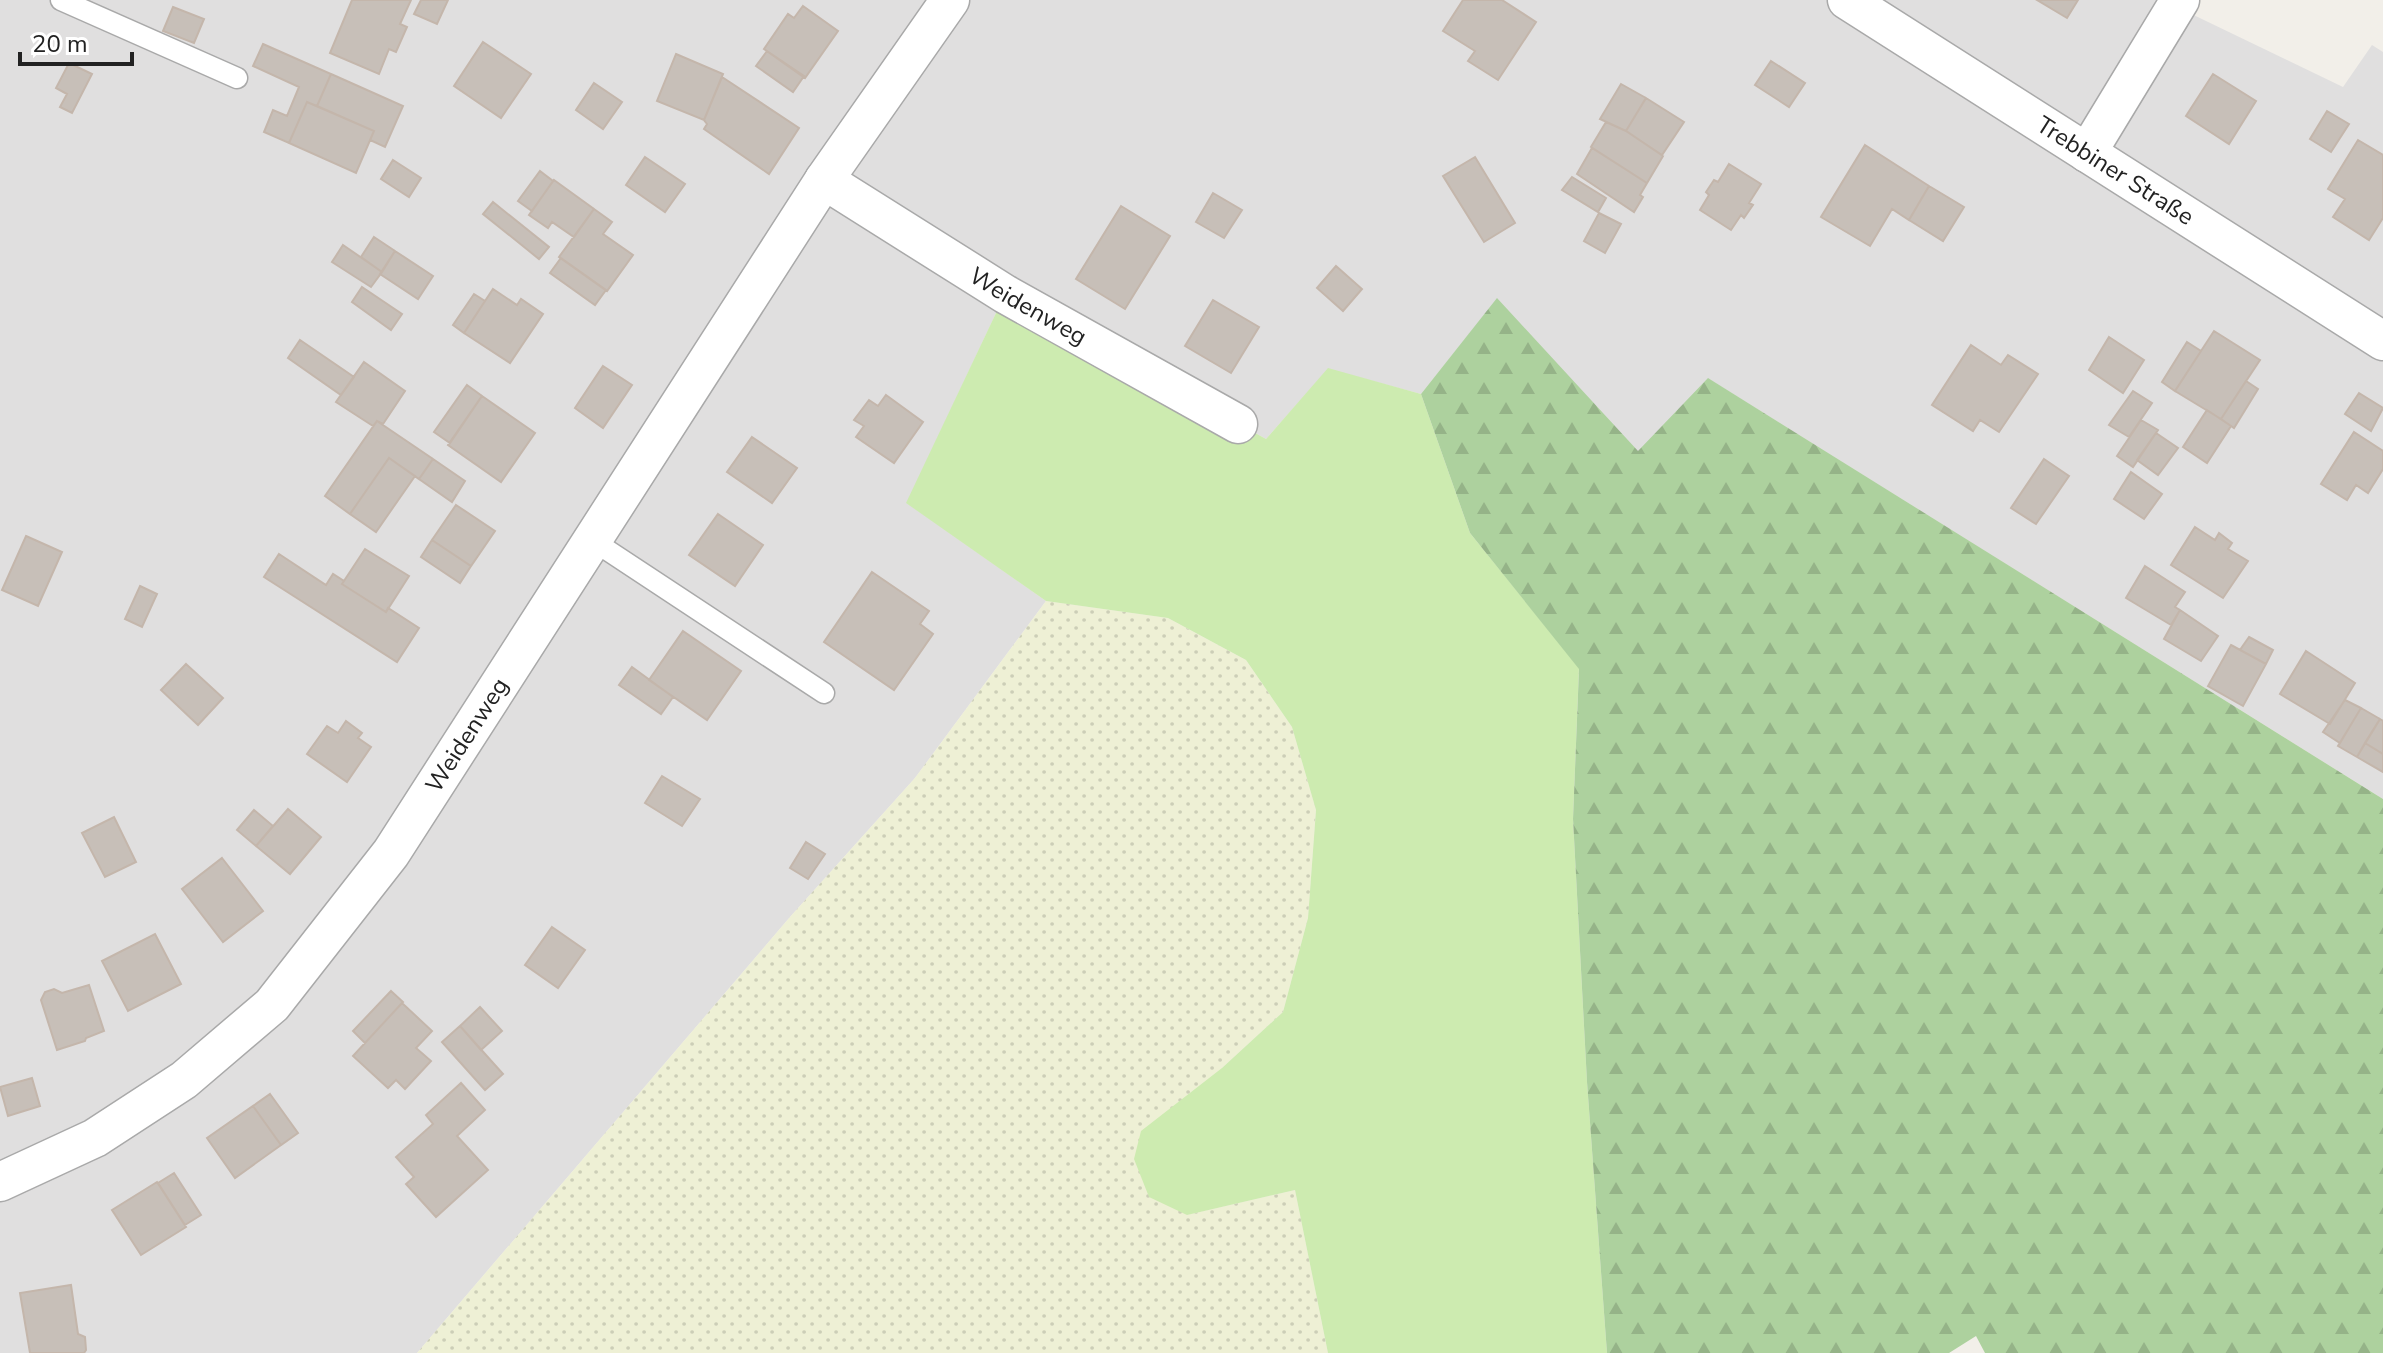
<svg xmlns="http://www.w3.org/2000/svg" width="2383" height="1353" viewBox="0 0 2383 1353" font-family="'Nunito Sans',sans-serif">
<defs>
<pattern id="farmland-dots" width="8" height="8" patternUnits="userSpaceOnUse" patternTransform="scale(2)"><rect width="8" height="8" fill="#eef0d5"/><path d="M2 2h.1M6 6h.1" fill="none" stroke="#ccceb7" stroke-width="1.8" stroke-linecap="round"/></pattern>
<pattern id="forest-firs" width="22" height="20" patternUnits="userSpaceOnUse" patternTransform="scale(2)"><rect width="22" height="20" fill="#add19e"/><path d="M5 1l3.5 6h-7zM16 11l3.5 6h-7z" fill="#95b388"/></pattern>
</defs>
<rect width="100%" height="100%" fill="#f2efe9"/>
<path fill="#e0dfdf" d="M0,0H2180L2177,7L2343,87L2372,45L2383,52V799L1709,379L1638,452L1497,299L1421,394L1328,369L1266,439L1005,294L907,503L1046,601L915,778L790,917L417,1353H0Z"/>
<path fill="url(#farmland-dots)" d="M1046,601L1168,618L1246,660L1292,727L1316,810L1308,918L1283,1012L1222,1068L1186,1215L1295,1190L1328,1353H417L790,917L915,778Z"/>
<path fill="#cdebb0" d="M1005,294L1266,439L1328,368L1421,394L1470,533L1579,668L1573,819L1587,1082L1607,1353H1328L1295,1190L1187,1215L1149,1197L1134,1159L1141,1131L1222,1068L1283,1012L1308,918L1316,810L1292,727L1246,660L1168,618L1046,601L906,503Z"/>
<path fill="url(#forest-firs)" d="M1497,298L1638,451L1708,378L2383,799V1353H1985L1976,1336L1949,1353H1607L1587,1082L1573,819L1579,669L1470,533L1421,394Z"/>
<path fill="#c7bfb8" stroke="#c4b6ab" stroke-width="2" d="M352,0H411L400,24L407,27L396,52L389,49L379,74L330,53Z
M421,0H448L437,24L414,14Z
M1463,0H1502L1536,22L1498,80L1468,61L1475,51L1443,31Z
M2037,0H2078L2067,18Z
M803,6L838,31L805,78L764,49L788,14L794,18Z
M173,7L204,19L194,43L163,31Z
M483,42L531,74L501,118L454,86Z
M263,44L331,74L317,106L307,102L289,143L264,132L273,110L287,116L299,87L253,66Z
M767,51L804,76L793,92L756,66Z
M676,54L723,74L704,120L657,101Z
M1771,61L1805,83L1789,107L1755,85Z
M69,63L92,74L72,113L60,107L67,94L56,88Z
M331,74L403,106L385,147L370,140L374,131L317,106Z
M2213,74L2256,101L2229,144L2186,116Z
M722,77L799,128L769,174L704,129L707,124L704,120Z
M594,83L622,102L603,129L576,110Z
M1621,84L1646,98L1626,131L1600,119Z
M1646,98L1684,122L1662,155L1626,131Z
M307,102L374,131L356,173L289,143Z
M2327,111L2349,124L2331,152L2310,139Z
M1606,122L1626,131L1663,156L1647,183L1591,147Z
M2358,140L2383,155V218L2369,240L2333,217L2345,199L2328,189Z
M1865,145L1929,186L1909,220L1892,209L1870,246L1821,217Z
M1592,148L1647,183L1640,195L1643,197L1634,212L1577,174Z
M645,157L685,184L665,212L626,185Z
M1475,157L1515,223L1484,242L1443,176Z
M393,160L421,178L409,197L381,179Z
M1729,164L1761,184L1749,203L1753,205L1744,218L1741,215L1731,230L1700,210L1709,195L1706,192L1714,180L1718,182Z
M540,171L553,181L532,211L518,201Z
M1572,177L1606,198L1598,212L1562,190Z
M554,180L594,209L574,237L552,222L548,228L529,215Z
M1929,186L1964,207L1943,241L1909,220Z
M1213,193L1242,210L1224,238L1196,222Z
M493,202L549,247L539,259L483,214Z
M1121,206L1170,236L1125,309L1076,279Z
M594,209L612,222L603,234L633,255L607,291L559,257Z
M1599,213L1621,224L1605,253L1584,241Z
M374,237L395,251L382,272L361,257Z
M343,245L382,272L371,287L332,262Z
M395,251L433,276L418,299L380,274Z
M561,258L606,290L595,305L550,273Z
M1336,266L1362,289L1343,311L1317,288Z
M362,287L402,314L391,330L352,302Z
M493,289L517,305L521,299L543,314L510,363L464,333Z
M474,294L485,301L464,333L453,325Z
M1213,300L1259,327L1231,373L1185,346Z
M2214,331L2260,360L2221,419L2175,391Z
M2109,337L2144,360L2123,393L2089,370Z
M300,340L354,377L341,395L288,358Z
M2187,342L2201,351L2175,391L2162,382Z
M1971,345L2001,365L2008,355L2038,374L1999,432L1980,420L1973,431L1932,405Z
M364,362L405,391L383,424L377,421L373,426L336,402Z
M603,366L632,385L603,428L575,408Z
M2246,381L2258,389L2234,428L2221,419Z
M467,385L482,396L450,443L434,432Z
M2133,391L2152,403L2129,437L2109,425Z
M2359,393L2383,408L2371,431L2345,414Z
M886,395L923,422L894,463L856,437L864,426L854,420L869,400L878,406Z
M482,396L535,433L501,482L448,445Z
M2207,410L2231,426L2207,463L2183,447Z
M2141,420L2158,430L2133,467L2117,456Z
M377,421L433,459L419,479L389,458L350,514L325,496Z
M2354,432L2383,451V469L2368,493L2356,485L2347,500L2321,484Z
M2156,433L2178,448L2158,475L2137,460Z
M752,437L797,468L772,503L727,472Z
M389,458L415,476L376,532L350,514Z
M433,459L465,481L452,502L419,479Z
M2044,459L2069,476L2036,524L2011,508Z
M2131,472L2162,494L2144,519L2114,499Z
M456,505L495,531L471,566L432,540Z
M718,514L763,545L735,586L689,555Z
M2195,527L2215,540L2219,533L2232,543L2228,549L2248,561L2223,598L2171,565Z
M26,536L62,552L38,606L2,590Z
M432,540L471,566L460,583L421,557Z
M365,549L409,576L386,612L342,584Z
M279,554L326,585L333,574L344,581L342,584L386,612L388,608L419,628L397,662L264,577Z
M2145,566L2185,592L2175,607L2180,610L2171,625L2126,598Z
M872,572L929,611L920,624L933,634L894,690L824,642Z
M140,586L157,594L142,627L125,619Z
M2180,610L2218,636L2201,661L2164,639Z
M683,631L741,671L707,720L649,680Z
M2249,637L2273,650L2266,664L2240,650Z
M2231,645L2266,664L2243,706L2208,686Z
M2306,651L2355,683L2330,724L2280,694Z
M186,664L223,698L198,725L161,690Z
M632,667L673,697L661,714L619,685Z
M2345,700L2361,708L2340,743L2323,732Z
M2361,708L2380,719L2357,757L2338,746Z
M2380,719L2383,721V754L2365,743Z
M346,721L362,733L358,738L371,747L347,782L307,754L327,726L338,733Z
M2365,743L2383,754V772L2357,757Z
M662,776L700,799L682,826L645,803Z
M288,809L321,837L290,874L256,846Z
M254,810L273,826L256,846L237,830Z
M114,817L136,862L105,877L82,833Z
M806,842L825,854L808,879L790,868Z
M222,858L263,911L223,942L182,889Z
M552,927L585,950L558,988L525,965Z
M155,934L181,984L128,1011L102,961Z
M89,985L104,1031L86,1038L85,1041L57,1050L41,1000L45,992L54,989L62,993Z
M391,991L403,1002L365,1043L353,1031Z
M402,1003L432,1031L416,1048L431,1061L405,1089L396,1080L388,1088L353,1056Z
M480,1007L502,1031L481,1050L460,1026Z
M460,1026L503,1074L485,1090L442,1042Z
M32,1078L40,1106L8,1116L0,1087Z
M461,1083L485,1110L457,1136L488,1170L436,1217L406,1184L414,1177L396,1157L433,1124L426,1115Z
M270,1094L298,1133L281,1145L253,1106Z
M253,1106L281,1145L235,1178L207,1138Z
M174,1173L201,1215L185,1225L158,1183Z
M157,1182L186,1227L141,1255L112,1210Z
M71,1285L78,1334L85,1337L86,1350L84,1353H30L20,1293Z"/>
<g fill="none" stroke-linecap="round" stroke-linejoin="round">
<defs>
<path id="lane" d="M61,0L237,78
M592,540L824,693"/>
<g id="street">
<path id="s1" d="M1847,0L2383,341"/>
<path d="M2087,153L2180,0"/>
<path id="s2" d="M824,180L1005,294L1238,424"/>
<path id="s3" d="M0,1182L95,1138L184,1080L272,1005L391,853L824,180L950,0"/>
</g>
</defs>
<use href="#lane" stroke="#a9a9a9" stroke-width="23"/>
<use href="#street" stroke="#a9a9a9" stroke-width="41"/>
<use href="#lane" stroke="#fff" stroke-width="20"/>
<use href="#street" stroke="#fff" stroke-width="38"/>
</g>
<g text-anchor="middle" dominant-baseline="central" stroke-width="7" stroke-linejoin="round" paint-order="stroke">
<g font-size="24" fill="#222" stroke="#fff">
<text stroke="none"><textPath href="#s1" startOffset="318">Trebbiner Straße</textPath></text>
<text stroke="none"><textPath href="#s2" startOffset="240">Weidenweg</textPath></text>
<text stroke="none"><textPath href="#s3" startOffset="660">Weidenweg</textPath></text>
</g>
</g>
<path d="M20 52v12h112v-12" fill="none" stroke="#222222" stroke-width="4"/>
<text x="32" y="52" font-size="24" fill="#222222" stroke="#ffffff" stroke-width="6" paint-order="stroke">20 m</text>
</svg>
